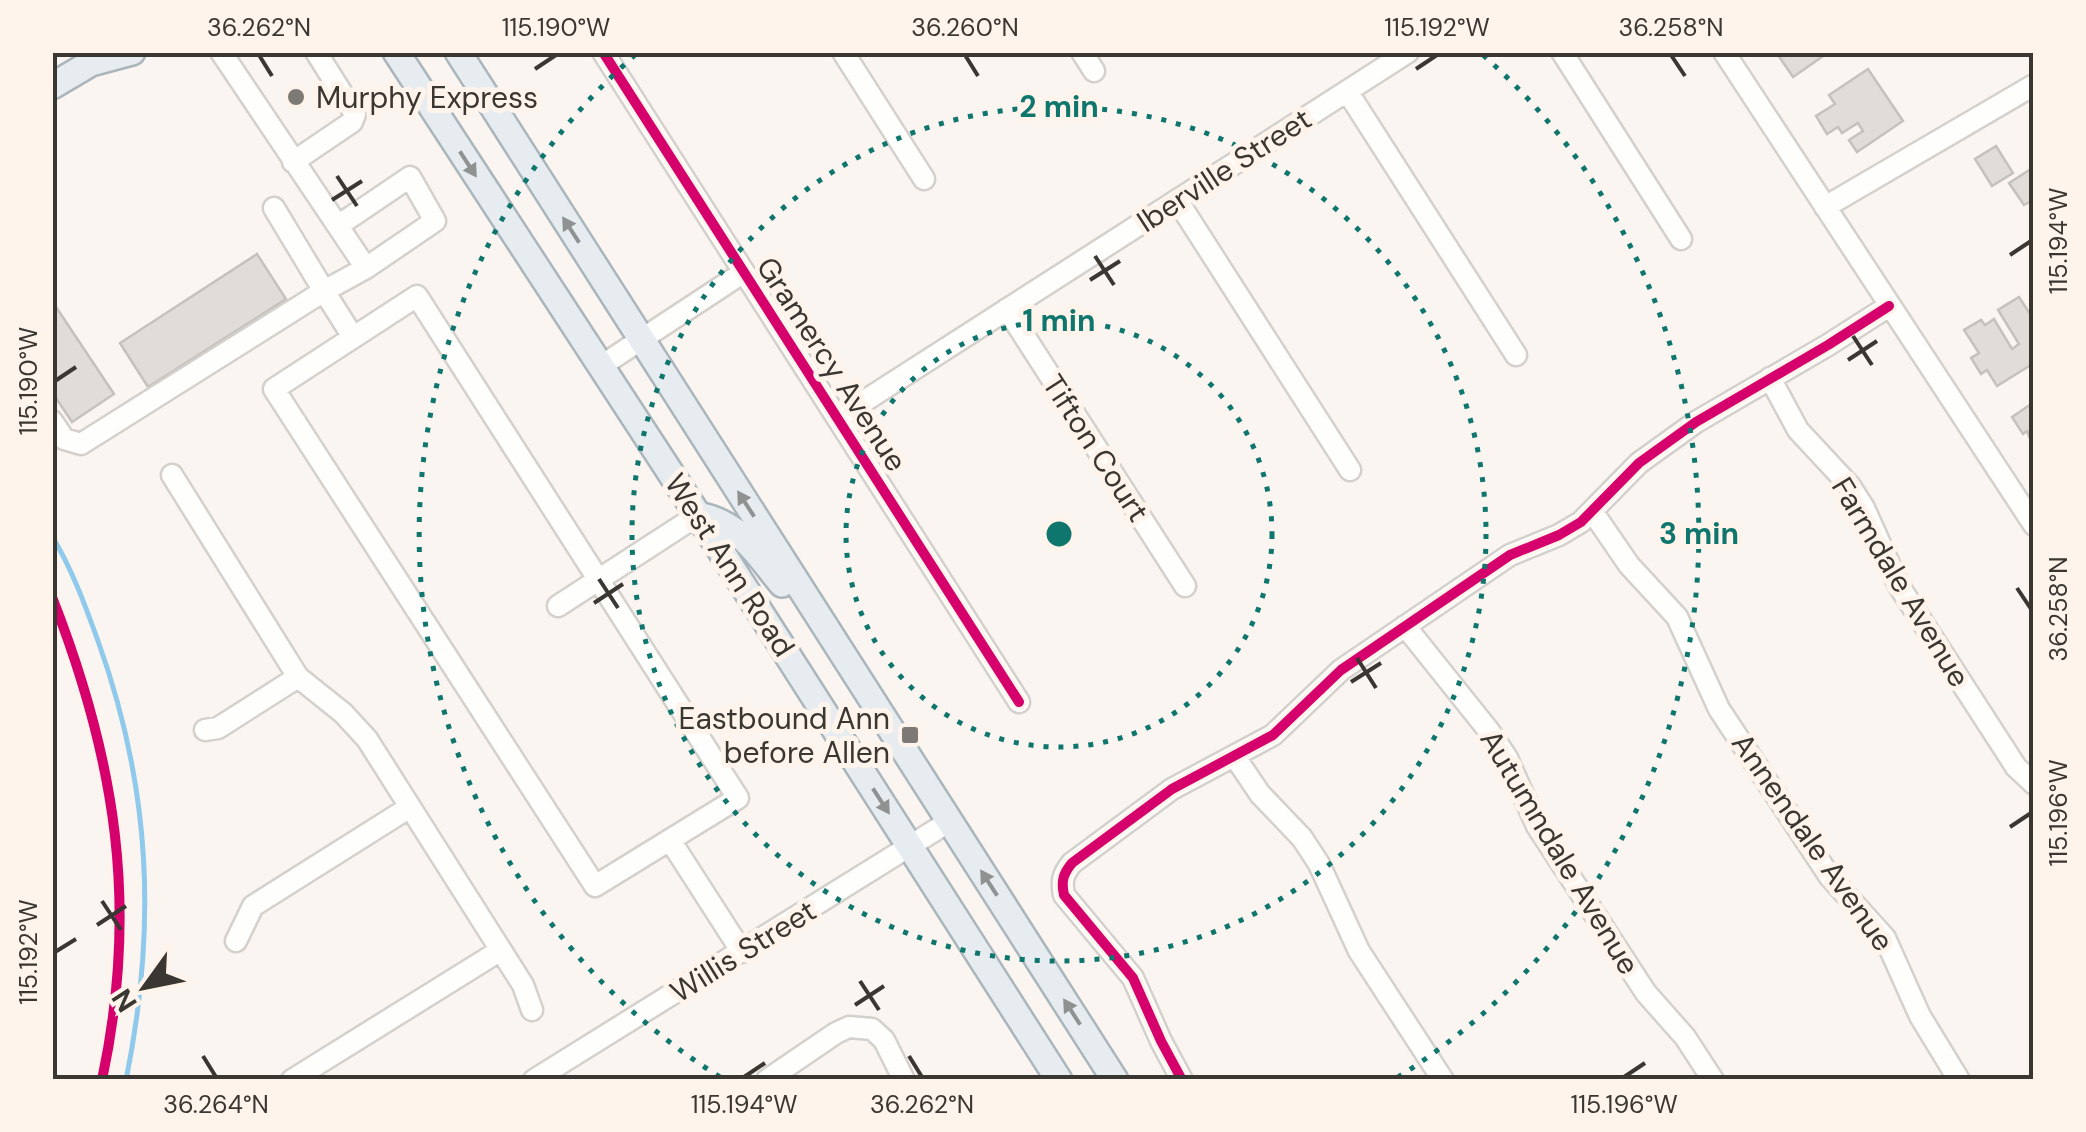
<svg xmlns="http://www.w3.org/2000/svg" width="2086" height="1132" viewBox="0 0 2086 1132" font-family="'DM Sans',sans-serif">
<rect width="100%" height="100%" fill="#faf5f0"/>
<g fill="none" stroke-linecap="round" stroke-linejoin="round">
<path stroke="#8fc9eb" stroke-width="5" d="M52,536C72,569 85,605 98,641C151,788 157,927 126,1080"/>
</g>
<path fill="#e0dcd8" stroke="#c5c1bd" stroke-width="2.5" d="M1776,52H1829L1793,77Z
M1868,69L1903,121L1857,152L1849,140L1863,131L1858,123L1842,133L1838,127L1827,134L1816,116L1835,104L1829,95Z
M1996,146L2013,173L1992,186L1975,159Z
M2034,167V207L2030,202L2024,205L2009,183Z
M257,254L286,299L148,387L120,343Z
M2019,297L2034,320V363L1997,386L1987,370L1981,374L1971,358L1979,353L1964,330L1981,320L1985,325L1994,319L2012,349L2019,344L1998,310Z
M52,301L114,394L72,422L52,392Z
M2034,402V449L2027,431L2023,434L2012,417Z"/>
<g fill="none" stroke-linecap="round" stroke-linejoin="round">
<defs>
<path id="minor" d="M221,52L366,268L324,291L274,208
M603,52L1019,702
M843,52L924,179
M1082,52L1094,71
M1562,52L1681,239
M1724,52L2034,525
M1347,91L1516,355
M293,162L352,122L355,114L316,52
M1177,200L1350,470
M1825,207L2034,85
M339,225L410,177L435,221L366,268
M417,296L738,798L595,886L274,389Z
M1007,309L1185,586
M601,366L744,272
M1770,378L1798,430L1850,486L1864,508L1899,586L2016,767L2034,784
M838,418L1408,52
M52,421L64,439L81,444L324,291L353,337
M172,475L298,677L343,713L367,739L523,985L532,1010
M1592,511L1629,565L1677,617L1719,709L1830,877L1885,938L1920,1016L1959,1080
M558,606L698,515
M1405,626L1489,731L1507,758L1537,826L1646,993L1685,1037L1713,1080
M205,730L218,728L298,677
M1235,757L1260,794L1302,838L1319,864L1359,951L1443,1080
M670,840L742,952
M236,941L253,906L410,807
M292,1080L501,950
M534,1080L950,821
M767,1080L836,1033L849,1027L872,1029L884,1040L904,1080
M1182,1080L1161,1041L1133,978L1064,895C1061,881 1063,874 1072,863L1172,789L1273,735L1341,670L1510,555L1559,535L1581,522L1639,463L1696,422L1828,345L1889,306"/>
<path id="major" d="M396,52L698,515L1059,1080
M458,52L1115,1080
M52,86L91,63L132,52
M698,515C740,523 756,553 782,584"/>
</defs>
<use href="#minor" stroke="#d4d0cc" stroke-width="25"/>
<use href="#major" stroke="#abb6bc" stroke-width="30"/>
<use href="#minor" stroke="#fefefd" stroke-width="20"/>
<use href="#major" stroke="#e6ecf0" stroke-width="25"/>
<defs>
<path id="cycleway" d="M603,52L1019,702
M52,597C116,760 139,907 102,1080
M1182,1080L1161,1041L1133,978L1064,895C1061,881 1063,874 1072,863L1172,789L1273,735L1341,670L1510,555L1559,535L1581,522L1639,463L1696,422L1828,345L1889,306"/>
</defs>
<use href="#cycleway" stroke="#fff4eb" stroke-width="16"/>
<use href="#cycleway" stroke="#d6006c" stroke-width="10"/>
</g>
<defs><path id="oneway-solid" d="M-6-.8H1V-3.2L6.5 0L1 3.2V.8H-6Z" transform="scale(2.5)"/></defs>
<g fill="#909191">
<use href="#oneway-solid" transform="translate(468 164) rotate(57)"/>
<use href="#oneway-solid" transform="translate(571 230) rotate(-123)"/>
<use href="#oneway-solid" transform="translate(746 504) rotate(-123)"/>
<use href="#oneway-solid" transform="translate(881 801) rotate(57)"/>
<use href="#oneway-solid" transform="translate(989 883) rotate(-123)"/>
<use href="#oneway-solid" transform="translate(1072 1012) rotate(-123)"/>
</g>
<path fill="none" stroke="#3a3632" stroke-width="4" d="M259,55L272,76M965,55L978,76M1671,55L1685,76M535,69L556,55M1416,69L1437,55M337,176L357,206M332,200L362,181M2010,255L2031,241M1095,256L1114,285M1090,280L1120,261M1853,336L1872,365M1848,360L1877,341M55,381L76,367M599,579L618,608M2017,588L2031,609M594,603L623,584M1357,658L1376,688M1351,682L1381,663M2010,827L2031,813M102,901L121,930M97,925L126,906M55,952L76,939M860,981L879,1010M855,1005L884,986M203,1056L216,1077M909,1056L922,1077M744,1077L765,1063M1624,1077L1645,1063"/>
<g fill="none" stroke="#0f766e" stroke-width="5" stroke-dasharray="5 10">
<circle cx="1059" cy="534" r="213"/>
<circle cx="1059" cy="534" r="427"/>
<path d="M720 1077A640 640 0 0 1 635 55M1483 55A640 640 0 0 1 1398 1077"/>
</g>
<g fill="#7d7974" stroke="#fff4eb" stroke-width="4">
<circle cx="296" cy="97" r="10"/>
<rect x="900" y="725" width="20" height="20" rx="5"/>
</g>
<g text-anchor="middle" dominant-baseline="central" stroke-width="10" stroke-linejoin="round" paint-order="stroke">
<g font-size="30" fill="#3a3632" stroke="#fff4eb" text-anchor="start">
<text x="316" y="97">Murphy Express</text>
<text x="890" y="718" text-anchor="end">Eastbound Ann<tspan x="890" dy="34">before Allen</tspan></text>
</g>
<g font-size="30" fill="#3a3632" stroke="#fff4eb">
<text transform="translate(1224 170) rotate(-33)">Iberville Street</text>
<text transform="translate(832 364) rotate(57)">Gramercy Avenue</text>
<text transform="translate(1096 448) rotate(57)">Tifton Court</text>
<text transform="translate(730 565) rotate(57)">West Ann Road</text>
<text transform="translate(1901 582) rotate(59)">Farmdale Avenue</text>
<text transform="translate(1813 842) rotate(55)">Annendale Avenue</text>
<text transform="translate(1560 852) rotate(59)">Autumndale Avenue</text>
<text transform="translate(743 951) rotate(-32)">Willis Street</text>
</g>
</g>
<circle cx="1059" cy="534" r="15" fill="#0f766e" stroke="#fff4eb" stroke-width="5"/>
<g font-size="30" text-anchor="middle" font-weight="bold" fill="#0f766e" stroke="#fff4eb" stroke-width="10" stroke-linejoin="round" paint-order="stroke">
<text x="1059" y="117">2 min</text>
<text x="1059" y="331">1 min</text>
<text x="1699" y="544">3 min</text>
</g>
<rect width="2086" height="1132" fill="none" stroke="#fff4eb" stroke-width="110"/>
<g transform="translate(145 987) rotate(237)" stroke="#fff4eb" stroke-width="8" paint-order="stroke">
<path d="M0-8L18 38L0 25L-18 38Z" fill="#3a3632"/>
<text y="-15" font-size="28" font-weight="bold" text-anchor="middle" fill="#3a3632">N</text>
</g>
<rect x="55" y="55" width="1976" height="1022" fill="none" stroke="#3a3632" stroke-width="4"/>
<g font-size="25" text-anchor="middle" fill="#3a3632">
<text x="259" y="36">36.262°N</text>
<text x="556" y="36">115.190°W</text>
<text x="965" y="36">36.260°N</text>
<text x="1437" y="36">115.192°W</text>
<text x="1671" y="36">36.258°N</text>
<text transform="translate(2058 241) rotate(-90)" y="9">115.194°W</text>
<text transform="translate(28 381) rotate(-90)" y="9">115.190°W</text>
<text transform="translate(2058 609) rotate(-90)" y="9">36.258°N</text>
<text transform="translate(2058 813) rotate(-90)" y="9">115.196°W</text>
<text transform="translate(28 952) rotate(-90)" y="9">115.192°W</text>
<text x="216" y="1113">36.264°N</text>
<text x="744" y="1113">115.194°W</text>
<text x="922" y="1113">36.262°N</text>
<text x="1624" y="1113">115.196°W</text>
</g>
</svg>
